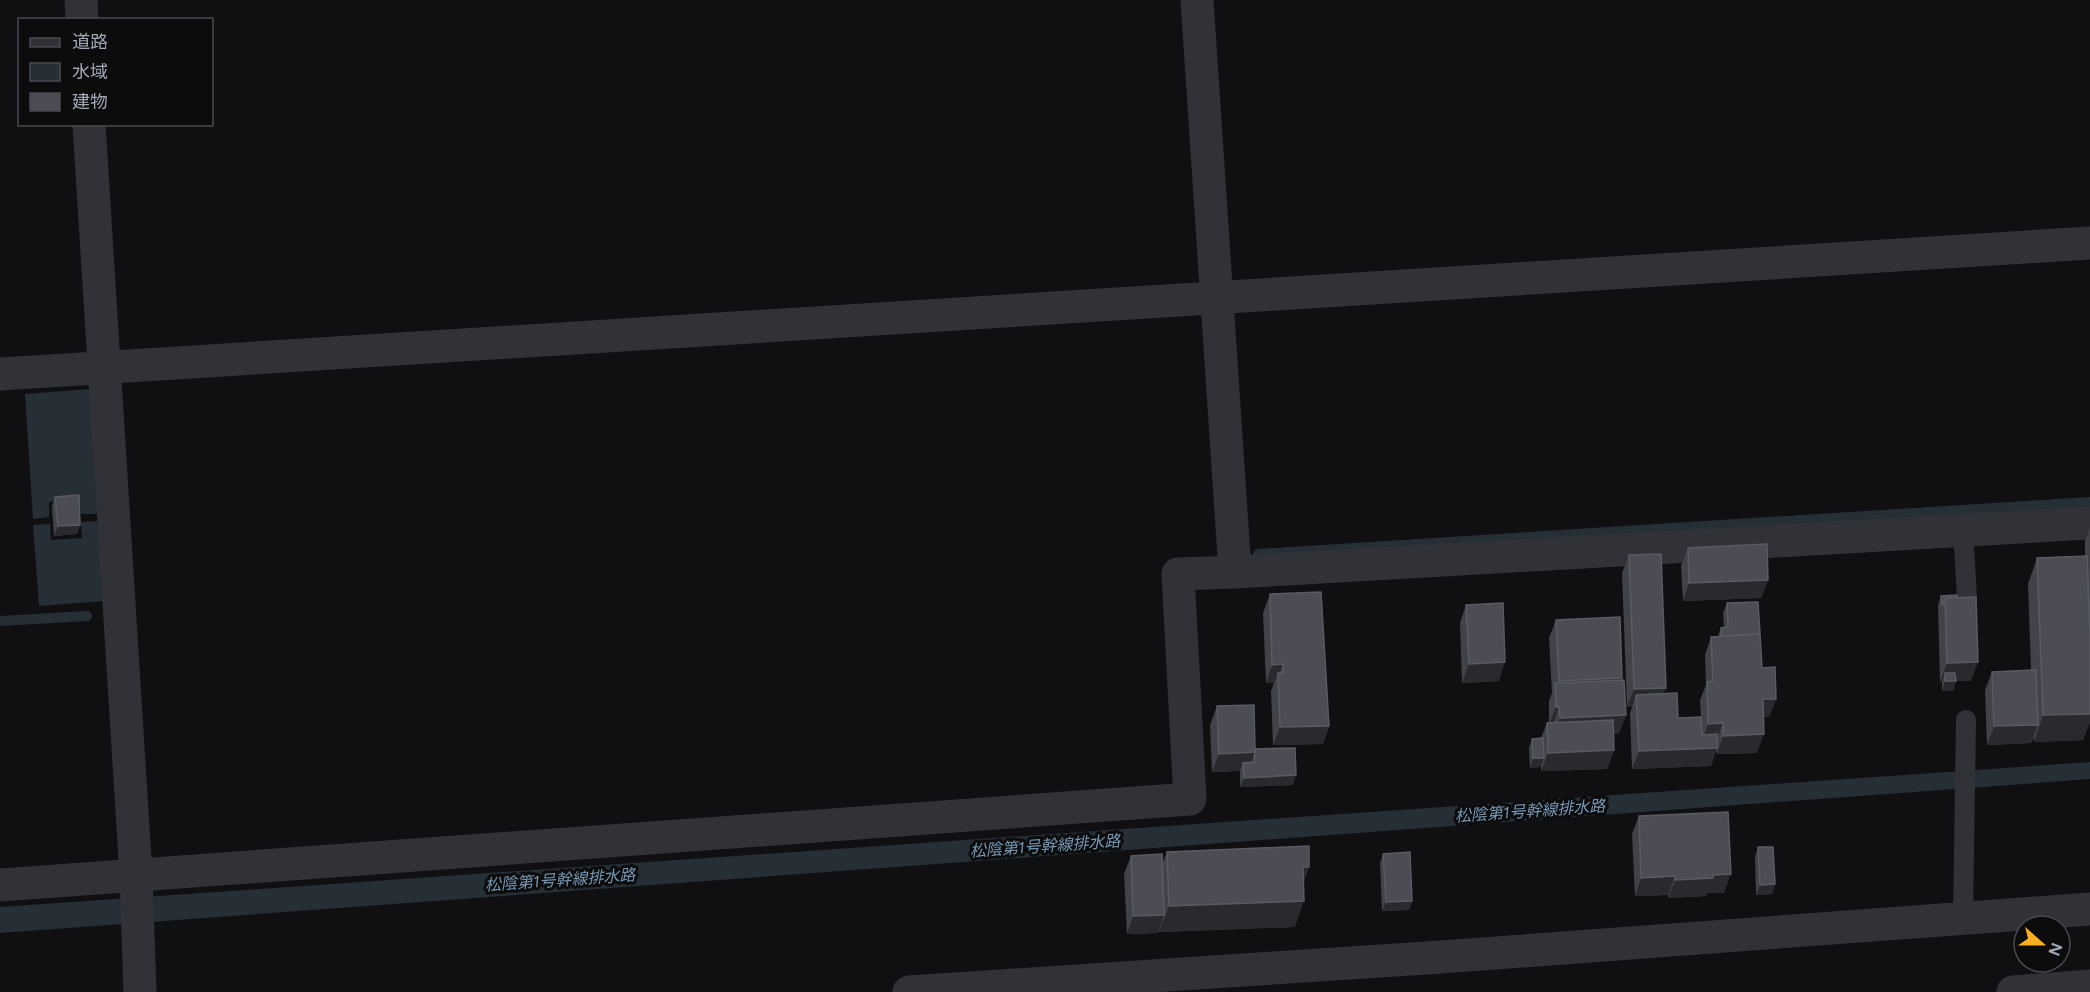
<svg xmlns="http://www.w3.org/2000/svg" width="2090" height="992" viewBox="0 0 2090 992" font-family="Figtree,'Noto Sans JP',sans-serif">
<rect width="100%" height="100%" fill="#101012"/>
<path fill="#262f36" d="M90,389L98,514H81L79,499L49,502V517L33,519L25,394Z
M98,521L103,601L39,606L33,525L50,524L51,540L82,538L81,522Z
M2090,762V779L0,933V907Z"/>
<g fill="none" stroke-linecap="round" stroke-linejoin="round">
<path stroke="#262f36" stroke-width="10" d="M1258,554L2090,502
M0,621L87,616"/>
<path stroke="#313237" stroke-width="20" d="M1963,530L1967,598
M1963,919L1966,720"/>
<path stroke="#313237" stroke-width="33" d="M81,0L82,20
M1197,0L1235,572L2090,523
M89,124L136,875L140,992
M0,374L2090,243
M0,885L1190,799L1178,574L1235,572
M909,992L1441,957L2090,909"/>
<path stroke="#313237" stroke-width="33" d="M2013,992L2090,986"/>
</g>
<path fill="#414348" d="M55,497L80,525L77,534L54,536L52,506Z
M2090,527V722L2083,740L2034,742V737L2031,743L1987,745L1985,690L1992,672L2031,670L2028,584L2037,558L2085,556V541Z
M1688,548L1768,580L1761,598L1683,601L1681,566Z
M1629,555L1663,694L1678,718L1701,717L1700,700L1706,685L1705,655L1711,637L1718,636L1721,628H1724L1723,613L1727,603L1762,668L1776,699L1769,717H1763L1757,753L1717,754L1716,750L1711,766L1632,769L1630,713L1632,707H1627L1622,573Z
M1270,594L1329,726L1323,744L1273,745L1271,691L1274,683H1266L1263,613Z
M1957,595L1971,681H1956L1953,691H1942V682H1940L1938,605L1941,596Z
M1466,605L1499,681L1462,683L1460,623Z
M1556,620L1621,680L1626,715L1619,733L1614,734V750L1607,769L1541,771V765L1540,767L1530,768L1529,748L1532,739L1541,738L1547,723H1549V701L1552,693L1549,638Z
M1217,706L1255,749L1293,785L1240,787V771L1212,772L1210,725Z
M1639,816L1724,893H1707L1706,896L1668,898V895L1635,896L1632,834Z
M1758,847L1775,884L1772,894L1756,895L1755,857Z
M1167,852L1309,867L1303,883L1295,927L1159,932V929L1158,933L1127,934L1124,874L1131,856L1162,864Z
M1383,854L1412,901L1409,910L1382,911L1380,863Z"/>
<path fill="#292a2e" d="M80,525L77,534L54,536L58,526Z
M1768,580L1761,598L1683,601L1689,583Z
M1505,662L1499,681L1462,683L1469,664Z
M1978,662L1971,681H1952H1956L1953,691H1942L1945,681V673L1942,682H1940L1947,663Z
M1283,664L1278,678V673L1274,683H1266L1272,665Z
M1622,678L1615,696L1556,690L1559,681Z
M1666,688L1659,706L1636,695L1632,707H1627L1634,689Z
M1763,699H1776L1769,717H1756Z
M1556,707H1559L1553,725H1549Z
M2090,714V722L2083,740L2034,742L2043,715Z
M1626,715L1619,733L1553,736L1560,718Z
M1723,723L1716,742H1702L1708,724Z
M2038,725L2031,743L1987,745L1994,726Z
M1329,726L1323,744L1273,745L1280,727Z
M1764,734L1757,753L1717,754L1723,736Z
M1717,748L1711,766L1632,769L1639,751Z
M1614,750L1607,769L1541,771L1548,753Z
M1255,752L1249,771L1243,763L1240,771L1212,772L1219,754Z
M1533,758H1544L1540,767L1530,768Z
M1296,775L1293,785L1240,787L1244,778Z
M1303,867H1309L1300,893Z
M1731,874L1724,893H1707L1706,896L1668,898L1675,880L1713,875Z
M1675,876L1668,895L1635,896L1641,878Z
M1775,884L1772,894L1756,895L1760,885Z
M1304,901L1295,927L1159,932L1169,906Z
M1412,901L1409,910L1382,911L1386,902Z
M1164,915L1158,933L1127,934L1133,916Z"/>
<path fill="#4c4d54" stroke="#595b63" stroke-width="1.5" d="M79,495L80,525L58,526L55,497Z
M1767,544L1768,580L1689,583L1688,548Z
M1661,554L1666,688L1634,689L1629,555Z
M2087,556L2090,634V714L2043,715L2037,558Z
M1321,592L1329,726L1280,727L1278,673H1283V664L1272,665L1270,594Z
M1957,595V598H1945L1942,606L1941,596Z
M1976,597L1978,662L1947,663L1945,598Z
M1758,602L1760,634L1721,636V628L1728,627L1727,603Z
M1503,603L1505,662L1469,664L1466,605Z
M1620,617L1622,678L1559,681L1556,620Z
M1760,634L1762,668L1775,667L1776,699H1763L1764,734L1723,736V723L1708,724L1707,682L1713,681L1711,637Z
M2036,670L2038,725L1994,726L1992,672Z
M1945,673H1955L1956,681H1945Z
M1624,680L1626,715L1560,718L1559,707H1556L1555,683Z
M1677,693L1678,718L1701,717L1702,735L1717,734V748L1639,751L1636,695Z
M1254,705L1255,752L1219,754L1217,706Z
M1613,720L1614,750L1548,753L1547,723Z
M1543,738L1544,758H1533L1532,739Z
M1295,748L1296,775L1244,778L1243,763L1254,762L1255,749Z
M1728,812L1731,874L1713,875V878L1675,880V876L1641,878L1639,816Z
M1309,846V867H1303L1304,901L1169,906L1167,852Z
M1758,847H1773L1775,884L1760,885Z
M1410,852L1412,901L1386,902L1383,854Z
M1162,854L1164,915L1133,916L1131,856Z"/>
<g text-anchor="middle" dominant-baseline="central" stroke-width="6" stroke-linejoin="round" paint-order="stroke">
<g font-size="16" font-style="italic" fill="#7596b2" stroke="#0c0c0d">
<text transform="translate(1530 811) rotate(-4)">松陰第1号幹線排水路</text>
<text transform="translate(1045 846) rotate(-4)">松陰第1号幹線排水路</text>
<text transform="translate(560 880) rotate(-4)">松陰第1号幹線排水路</text>
</g>
</g>
<rect x="18" y="18" width="195" height="108" fill="#0c0c0d" stroke="#484a50" stroke-width="1.5"/>
<rect x="30" y="38" width="30" height="9" fill="#313237" stroke="#484a50" stroke-width="1.5"/>
<text x="72" y="48" font-size="18" fill="#a1a7b4">道路</text>
<rect x="30" y="63" width="30" height="18" fill="#262f36" stroke="#484a50" stroke-width="1.5"/>
<text x="72" y="78" font-size="18" fill="#a1a7b4">水域</text>
<rect x="30" y="93" width="30" height="18" fill="#4c4d54" stroke="#484a50" stroke-width="1.5"/>
<text x="72" y="108" font-size="18" fill="#a1a7b4">建物</text>
<g transform="translate(2042 944) rotate(111)"><circle r="28" fill="#0c0c0d" stroke="#484a50" stroke-width="1.5"/>
<path d="M0-4.5L10 22L0 15L-10 22Z" fill="#fcae1f"/>
<text y="-9" font-size="16" font-weight="bold" text-anchor="middle" fill="#a1a7b4">N</text>
</g>
</svg>
